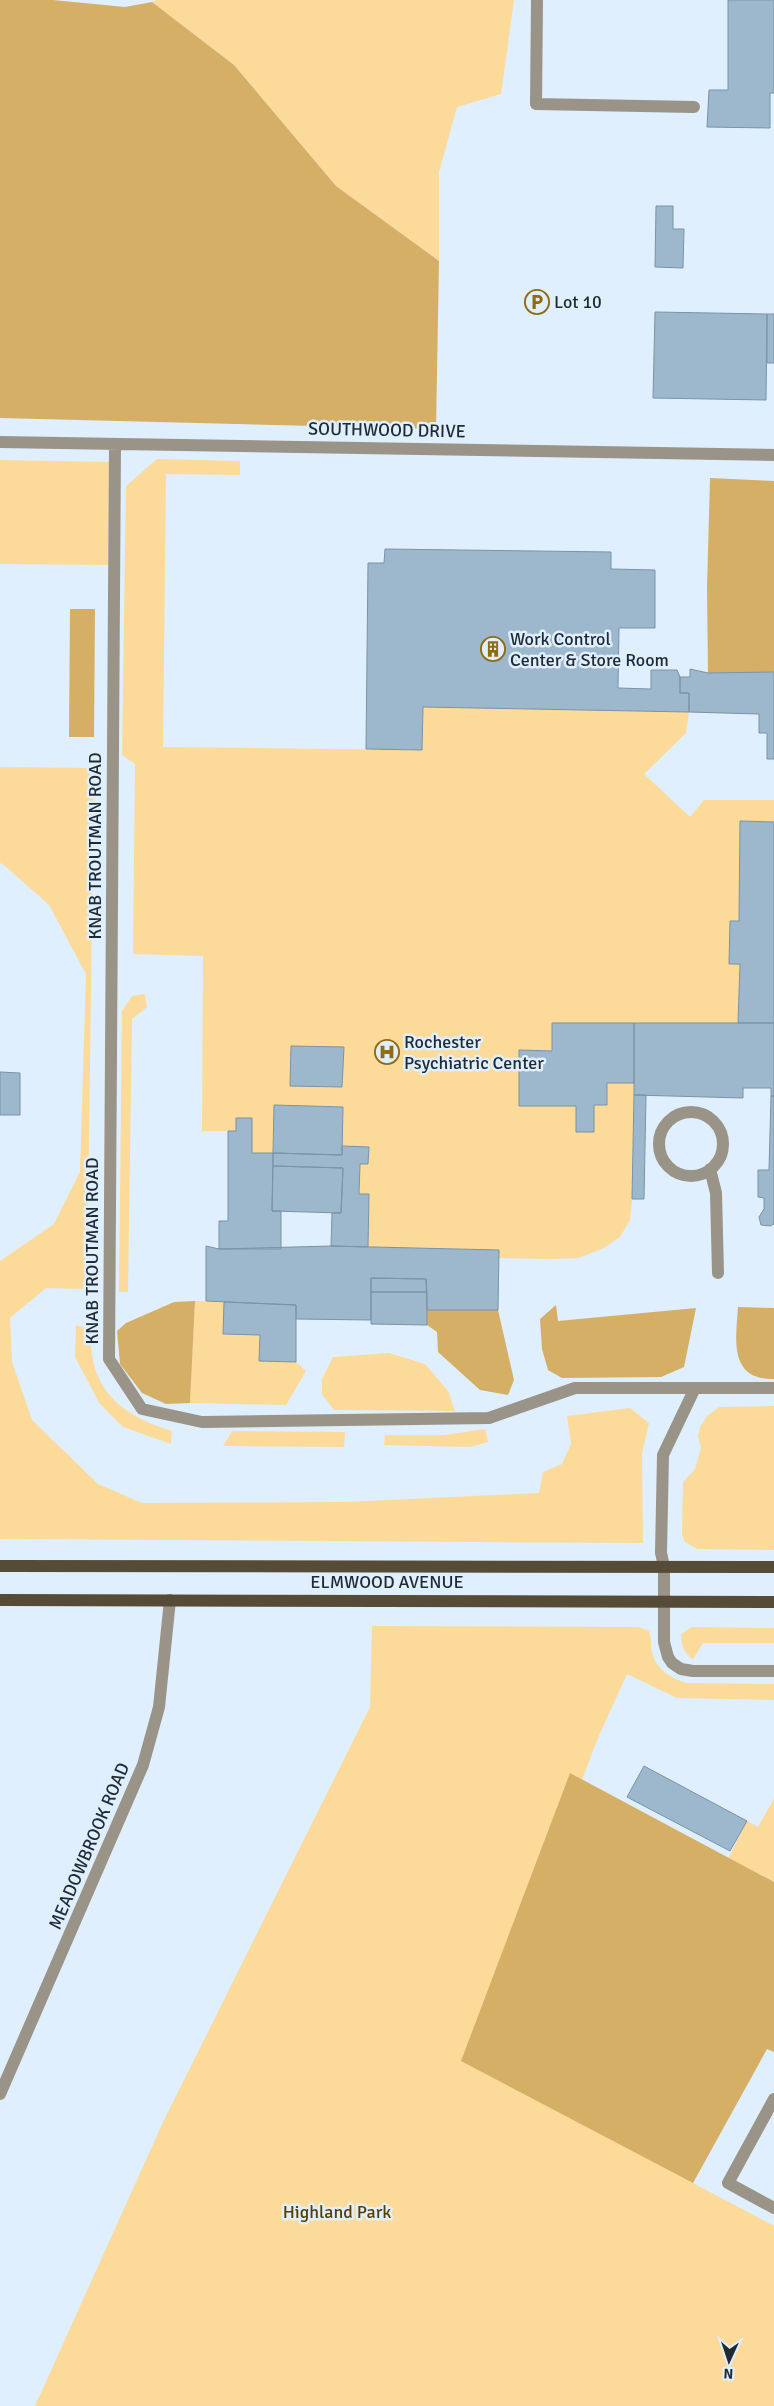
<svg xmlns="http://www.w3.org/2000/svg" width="774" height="2406" viewBox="0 0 774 2406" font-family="Signika,sans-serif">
<rect width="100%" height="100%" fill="#dfeffd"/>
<path fill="#fcda9a" d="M157,0H514L501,94L457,107L439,172V261L336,186L234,65L152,2Z
M157,459L240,461V475L166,474L163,747L422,750L423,707L689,712L686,733L644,774L690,817L704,800H774V822L740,821L739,921H730L729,964H740L738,1023H553L552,1051H519V1106H576V1132H594V1105L607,1104V1083H634L632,1199L630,1220L620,1237L602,1249L578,1258L551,1259L499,1258L368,1247V1194H359L360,1164H368L369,1147L342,1146L343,1107L274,1105L273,1153H252V1118H236V1131H202L203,956L133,954L135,764L122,755L126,486Z
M0,460L109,462L108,565L0,564Z
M0,767L94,768L87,1289L46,1288L10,1318L12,1362L32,1420L98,1484L142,1503L347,1502L539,1493L543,1472L562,1464L571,1444L567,1416L630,1408L649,1423L642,1453L643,1543L0,1539V1261L54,1224L80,1172L86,974L49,905L4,865L0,863Z
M145,994L147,1007L132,1019L128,1292H119L122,1011L132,996Z
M195,1301L224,1302L223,1334L260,1335L259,1361L296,1362L306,1371L286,1405L190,1403Z
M76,1325L91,1330C88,1388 119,1415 172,1431L171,1444L123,1427L100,1404L75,1357Z
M389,1353L425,1364L448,1391L455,1411L334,1410L322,1394V1379L333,1357Z
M774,1406V1550L697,1549L685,1542L682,1535L683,1482L695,1469L701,1448L698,1436L700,1427L707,1416L719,1407Z
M485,1429L488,1442L470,1447L384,1445L385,1435H444Z
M232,1431L345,1432L344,1447L223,1446Z
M372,1626L639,1627L649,1631C651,1637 651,1641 651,1647C654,1668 668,1677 686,1683L774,1684V1700L677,1698L627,1674L597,1740L582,1780L570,1773L599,2133L774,2226V2406H35L164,2120L370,1707Z
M692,1627L774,1628V1643H703L693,1659C683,1653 682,1645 681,1634Z
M774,1799V1882L728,1859L747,1821L758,1827Z"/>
<path fill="#d5af66" d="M0,0H53L125,7L152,2L234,65L336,186L439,261L436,429L0,418Z
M710,478L774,481V672L708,673L707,588Z
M70,609H95L94,737H69Z
M195,1301L190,1403L166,1404L142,1393L120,1364L117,1331L126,1323L174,1302Z
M556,1305L558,1321L696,1308L684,1367L661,1377L562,1378L548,1370L542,1349L540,1319Z
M738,1307L774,1308V1379C728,1380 736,1338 738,1307Z
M427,1310H498L514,1380L508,1395L480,1390L438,1352L437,1332L427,1325Z
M570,1773L774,1882V2052L767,2049L693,2183L461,2061Z"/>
<path fill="#9db8cc" stroke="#7993a7" d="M728,0H774V93H770V128L707,127L709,90H728Z
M656,206H673V229H684L683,268L655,267Z
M655,312L767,314L766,400L653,398Z
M767,314H774V363H767Z
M385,549L611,552V569L655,570V628H619L618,688L651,689V670H677L680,677V693H689V712L423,707L422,750L366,749L368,563H384Z
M690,669L708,673L774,672V759H767V733H759V714L689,712V693H680V677H690Z
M740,821L774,822V1023H738L740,964H729L730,921H739Z
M552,1023H634V1083H607V1105H594V1132H576V1106H519V1050L552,1051Z
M634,1023H774V1096H771V1088H743V1098L634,1095Z
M291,1046L344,1047L342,1087L290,1086Z
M0,1072L20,1073V1115H0Z
M634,1095H646L644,1199H632Z
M771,1096H774V1224L770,1226L761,1225L759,1217L764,1209V1198L758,1197V1170H769Z
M274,1105L343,1107L342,1155L273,1153Z
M236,1118H252V1153H273L272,1211H281V1249H219V1221H228V1131H236Z
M342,1146L369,1147L368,1164H360L359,1194H369L368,1247L331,1246L332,1213H341L343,1168L273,1166V1153L342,1155Z
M273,1166L343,1168L341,1213L272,1211Z
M206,1246L219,1249L331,1246L499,1250L498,1310H427L426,1279L371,1278V1320L296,1319V1305L206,1301Z
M371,1278L426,1279L427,1292H371Z
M371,1292H427V1325L371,1324Z
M224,1302L296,1305V1362L259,1361L260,1335L223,1334Z
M644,1766L747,1821L730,1851L627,1797Z"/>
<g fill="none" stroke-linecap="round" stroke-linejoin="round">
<path stroke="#9a9387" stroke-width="12" d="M537,0L536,104L694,107
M0,442L774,455
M115,444L109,1359L142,1409L202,1422L489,1418L575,1388H774
M659 1144a32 32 0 1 1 64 0a32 32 0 1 1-64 0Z
M710,1169L716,1193L718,1273
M695,1388L663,1455L661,1553L664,1566V1642L668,1657L672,1663L681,1669L693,1671H774
M0,2094L143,1765L159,1707L170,1600
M774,2099L728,2183L774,2208"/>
<path stroke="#564b36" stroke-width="12" d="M0,1566L774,1567
M0,1600L774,1602"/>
</g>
<defs>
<symbol id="parking-ring" viewBox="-11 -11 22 22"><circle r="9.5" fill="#dfeffd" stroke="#916b11" stroke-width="1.5"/><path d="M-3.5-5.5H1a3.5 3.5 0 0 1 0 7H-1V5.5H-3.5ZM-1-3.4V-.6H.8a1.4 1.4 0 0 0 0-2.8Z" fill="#916b11"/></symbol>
<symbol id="building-ring" viewBox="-11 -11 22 22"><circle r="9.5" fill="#dfeffd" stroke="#916b11" stroke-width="1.5"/><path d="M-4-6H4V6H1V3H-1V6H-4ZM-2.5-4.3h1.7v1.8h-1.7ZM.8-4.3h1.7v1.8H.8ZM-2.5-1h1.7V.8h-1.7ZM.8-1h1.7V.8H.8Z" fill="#916b11"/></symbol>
<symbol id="hospital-ring" viewBox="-11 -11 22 22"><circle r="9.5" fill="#dfeffd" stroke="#916b11" stroke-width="1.5"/><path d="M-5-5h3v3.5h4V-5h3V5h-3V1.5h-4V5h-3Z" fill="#916b11"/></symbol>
</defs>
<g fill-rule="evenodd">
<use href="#parking-ring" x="523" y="288" width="28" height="28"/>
<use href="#building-ring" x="479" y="635" width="28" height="28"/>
<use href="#hospital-ring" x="373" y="1038" width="28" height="28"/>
</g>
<g text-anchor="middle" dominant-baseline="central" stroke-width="5" stroke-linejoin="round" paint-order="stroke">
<g font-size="18" fill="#1f2a32" stroke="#dfeffd" text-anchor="start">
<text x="554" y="302">Lot 10</text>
<text x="510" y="639">Work Control<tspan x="510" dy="21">Center &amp; Store Room</tspan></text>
<text x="404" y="1042">Rochester<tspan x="404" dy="21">Psychiatric Center</tspan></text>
</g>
<g font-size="18" fill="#1f2a32" stroke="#dfeffd">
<text transform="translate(387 430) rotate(1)">SOUTHWOOD DRIVE</text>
<text transform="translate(95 846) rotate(-90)">KNAB TROUTMAN ROAD</text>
<text transform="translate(92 1251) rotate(-90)">KNAB TROUTMAN ROAD</text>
<text x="387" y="1582">ELMWOOD AVENUE</text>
<text transform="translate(89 1846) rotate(-67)">MEADOWBROOK ROAD</text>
</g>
<g font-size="18" fill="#563d00" stroke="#dfeffd">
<text x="337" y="2212">Highland Park</text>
</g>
</g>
<g transform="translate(729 2361) rotate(183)" stroke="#dfeffd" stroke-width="4" paint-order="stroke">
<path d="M0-4L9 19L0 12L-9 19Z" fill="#1f2a32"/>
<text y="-8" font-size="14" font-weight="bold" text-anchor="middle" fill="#1f2a32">N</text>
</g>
</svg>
